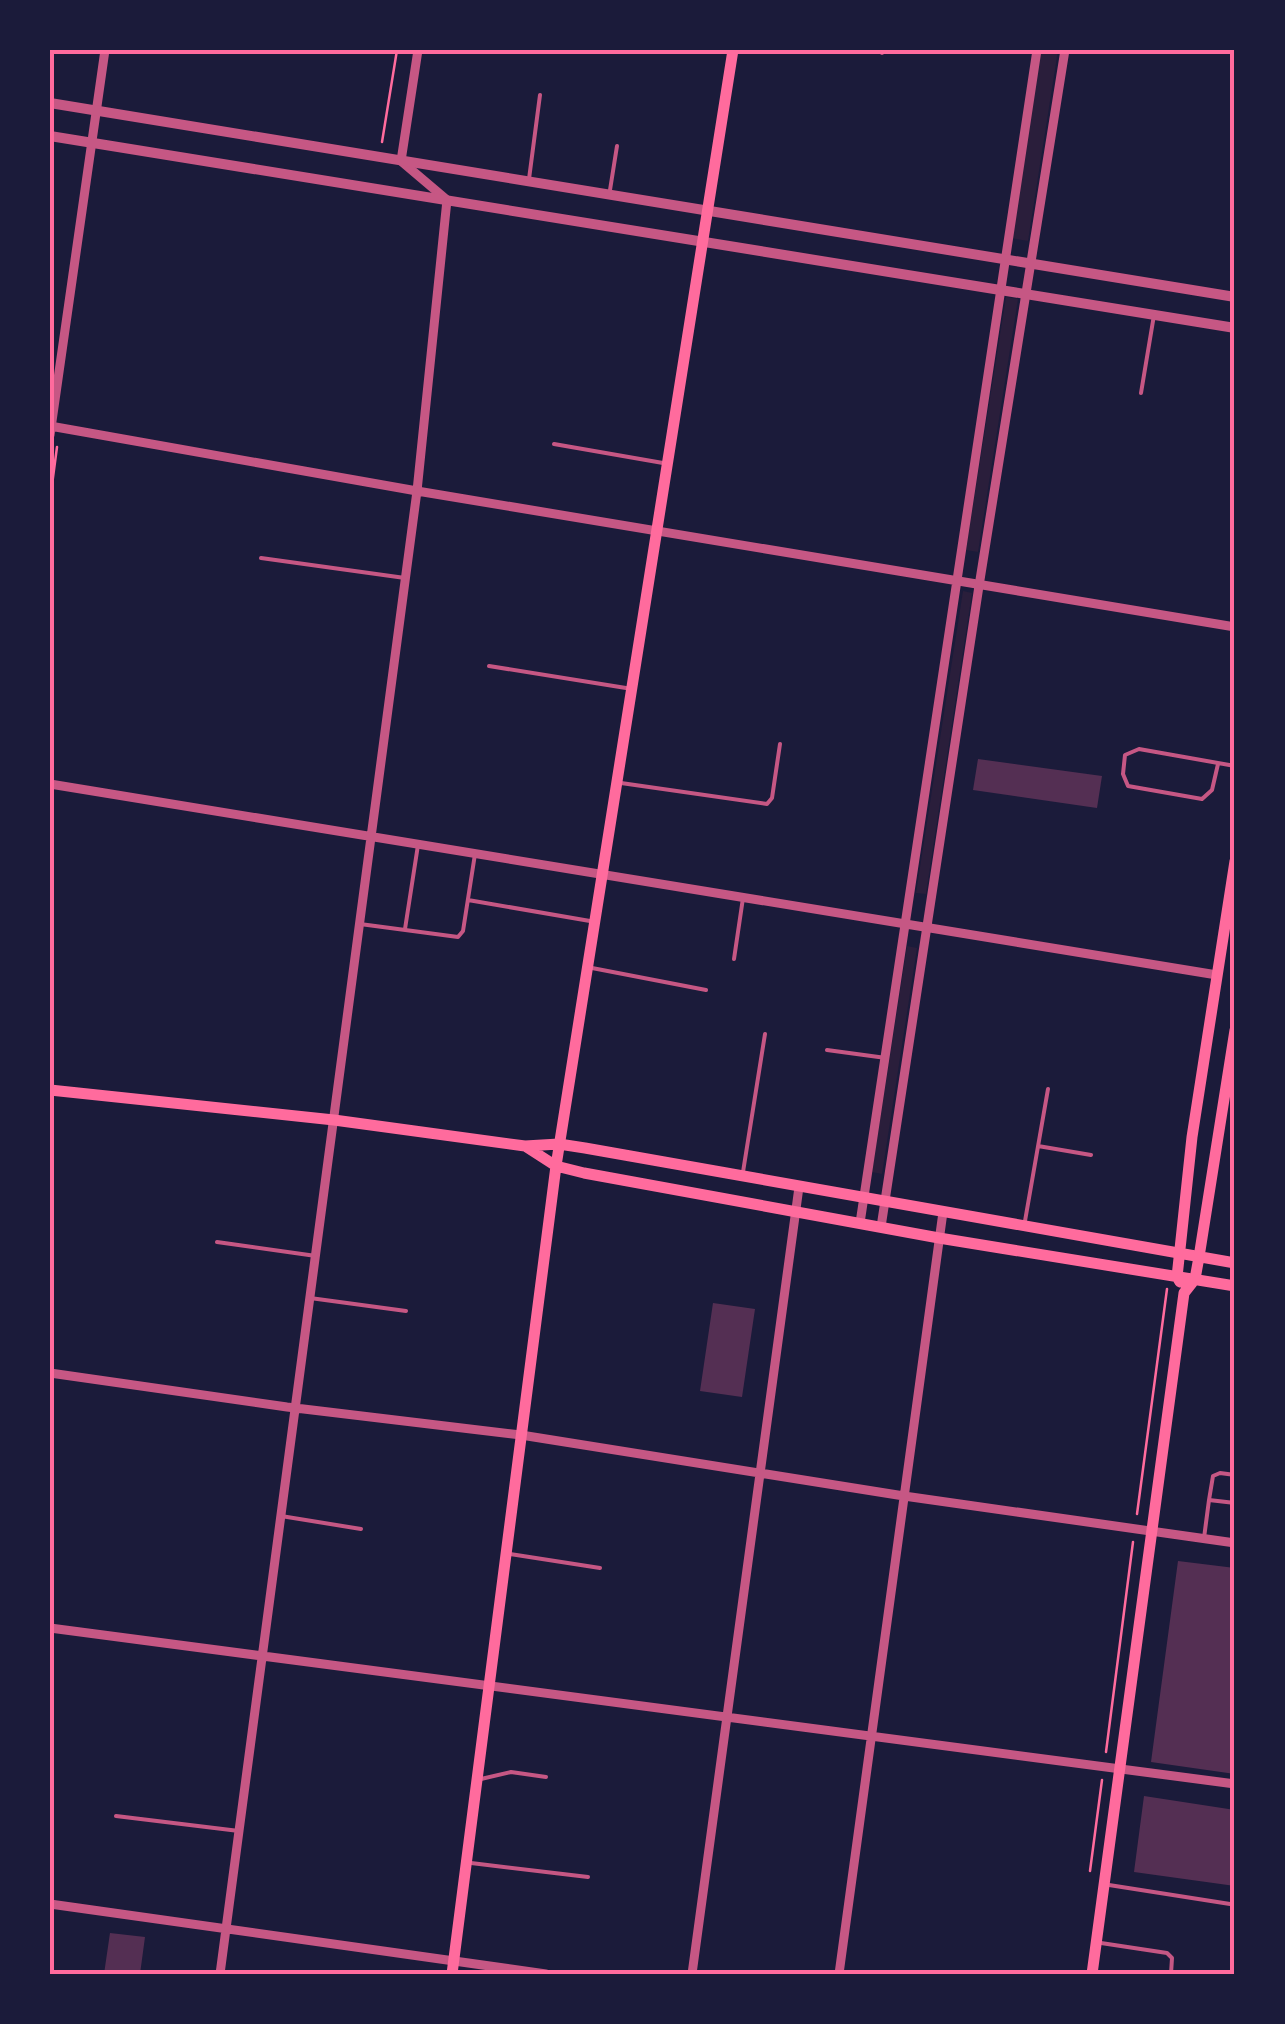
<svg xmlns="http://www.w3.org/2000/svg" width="1285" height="2024" viewBox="0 0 1285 2024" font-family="Poppins,sans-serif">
<rect width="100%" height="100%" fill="#1b1b3a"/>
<path fill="#2a1e3b" d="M1041,50H1058L1028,241L1011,238Z
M1006,297L1018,299L978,552L966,550Z
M963,591L972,593L926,894L916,893Z
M907,946L917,948L882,1174L872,1172Z"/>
<path fill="#542f53" d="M978,759L1102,776L1097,808L973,790Z
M713,1303L755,1309L742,1397L700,1391Z
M1178,1561L1235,1568V1774L1151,1762Z
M1144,1796L1235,1810V1886L1134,1872Z
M110,1933L145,1937L140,1974H104Z"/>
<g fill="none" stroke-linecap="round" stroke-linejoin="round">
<path stroke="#ff6b9d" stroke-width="2.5" d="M382,142L397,50
M50,500L57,447
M1137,1514L1167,1289
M1106,1752L1133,1542
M1090,1871L1102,1780"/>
<path stroke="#c65784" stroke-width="4" d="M882,53V50
M529,179L540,95
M610,190L617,146
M1141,393L1154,315
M554,444L663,463
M261,558L405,578
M489,666L626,688
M1218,764L1212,790L1202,799L1128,786L1123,774L1125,755L1139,749L1235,766
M621,783L767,804L772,798L780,744
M468,900L590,921
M360,924L458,937L463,931L475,854
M405,929L418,845
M734,959L743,898
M592,968L706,990
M827,1050L886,1058
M1038,1146L1091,1155
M743,1172L765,1034
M1025,1221L1048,1089
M217,1242L316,1256
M310,1298L406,1311
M1235,1475L1220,1473L1213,1476L1209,1500L1235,1503
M281,1516L361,1529
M1204,1538L1209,1500
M510,1554L600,1568
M481,1779L511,1772L546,1777
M116,1816L239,1831
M471,1863L588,1877
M1109,1885L1230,1904
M1101,1943L1167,1953L1172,1958L1171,1974
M1231,1974V1973"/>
<path stroke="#c65784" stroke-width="9" d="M50,426L417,491L1235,627
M50,435L105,50
M50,784L1217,975
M860,1223L1037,50
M881,1227L979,586L1065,50
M50,1373L287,1407L521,1435L904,1496L1235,1543
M50,1628L1235,1784
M50,1904L546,1974
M220,1974L417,491L447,200L401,161L418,50
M692,1974L799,1187
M839,1974L943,1212"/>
<path stroke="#c65784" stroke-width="10" d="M50,103L1235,297
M50,136L1235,328"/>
<path stroke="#ff6b9d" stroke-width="11" d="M50,1090L334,1120L525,1146L559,1144L585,1148L1235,1263
M525,1146L556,1166L584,1173L939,1238L1235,1286
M1180,1282L1177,1277L1192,1137L1235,861
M452,1974L556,1166L733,50
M1092,1974L1184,1293L1195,1279L1199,1257L1235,1030"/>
</g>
<rect width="1285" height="2024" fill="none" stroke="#1b1b3a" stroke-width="105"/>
<rect x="52" y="52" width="1180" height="1920" fill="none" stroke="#ff6b9d" stroke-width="4"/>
</svg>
